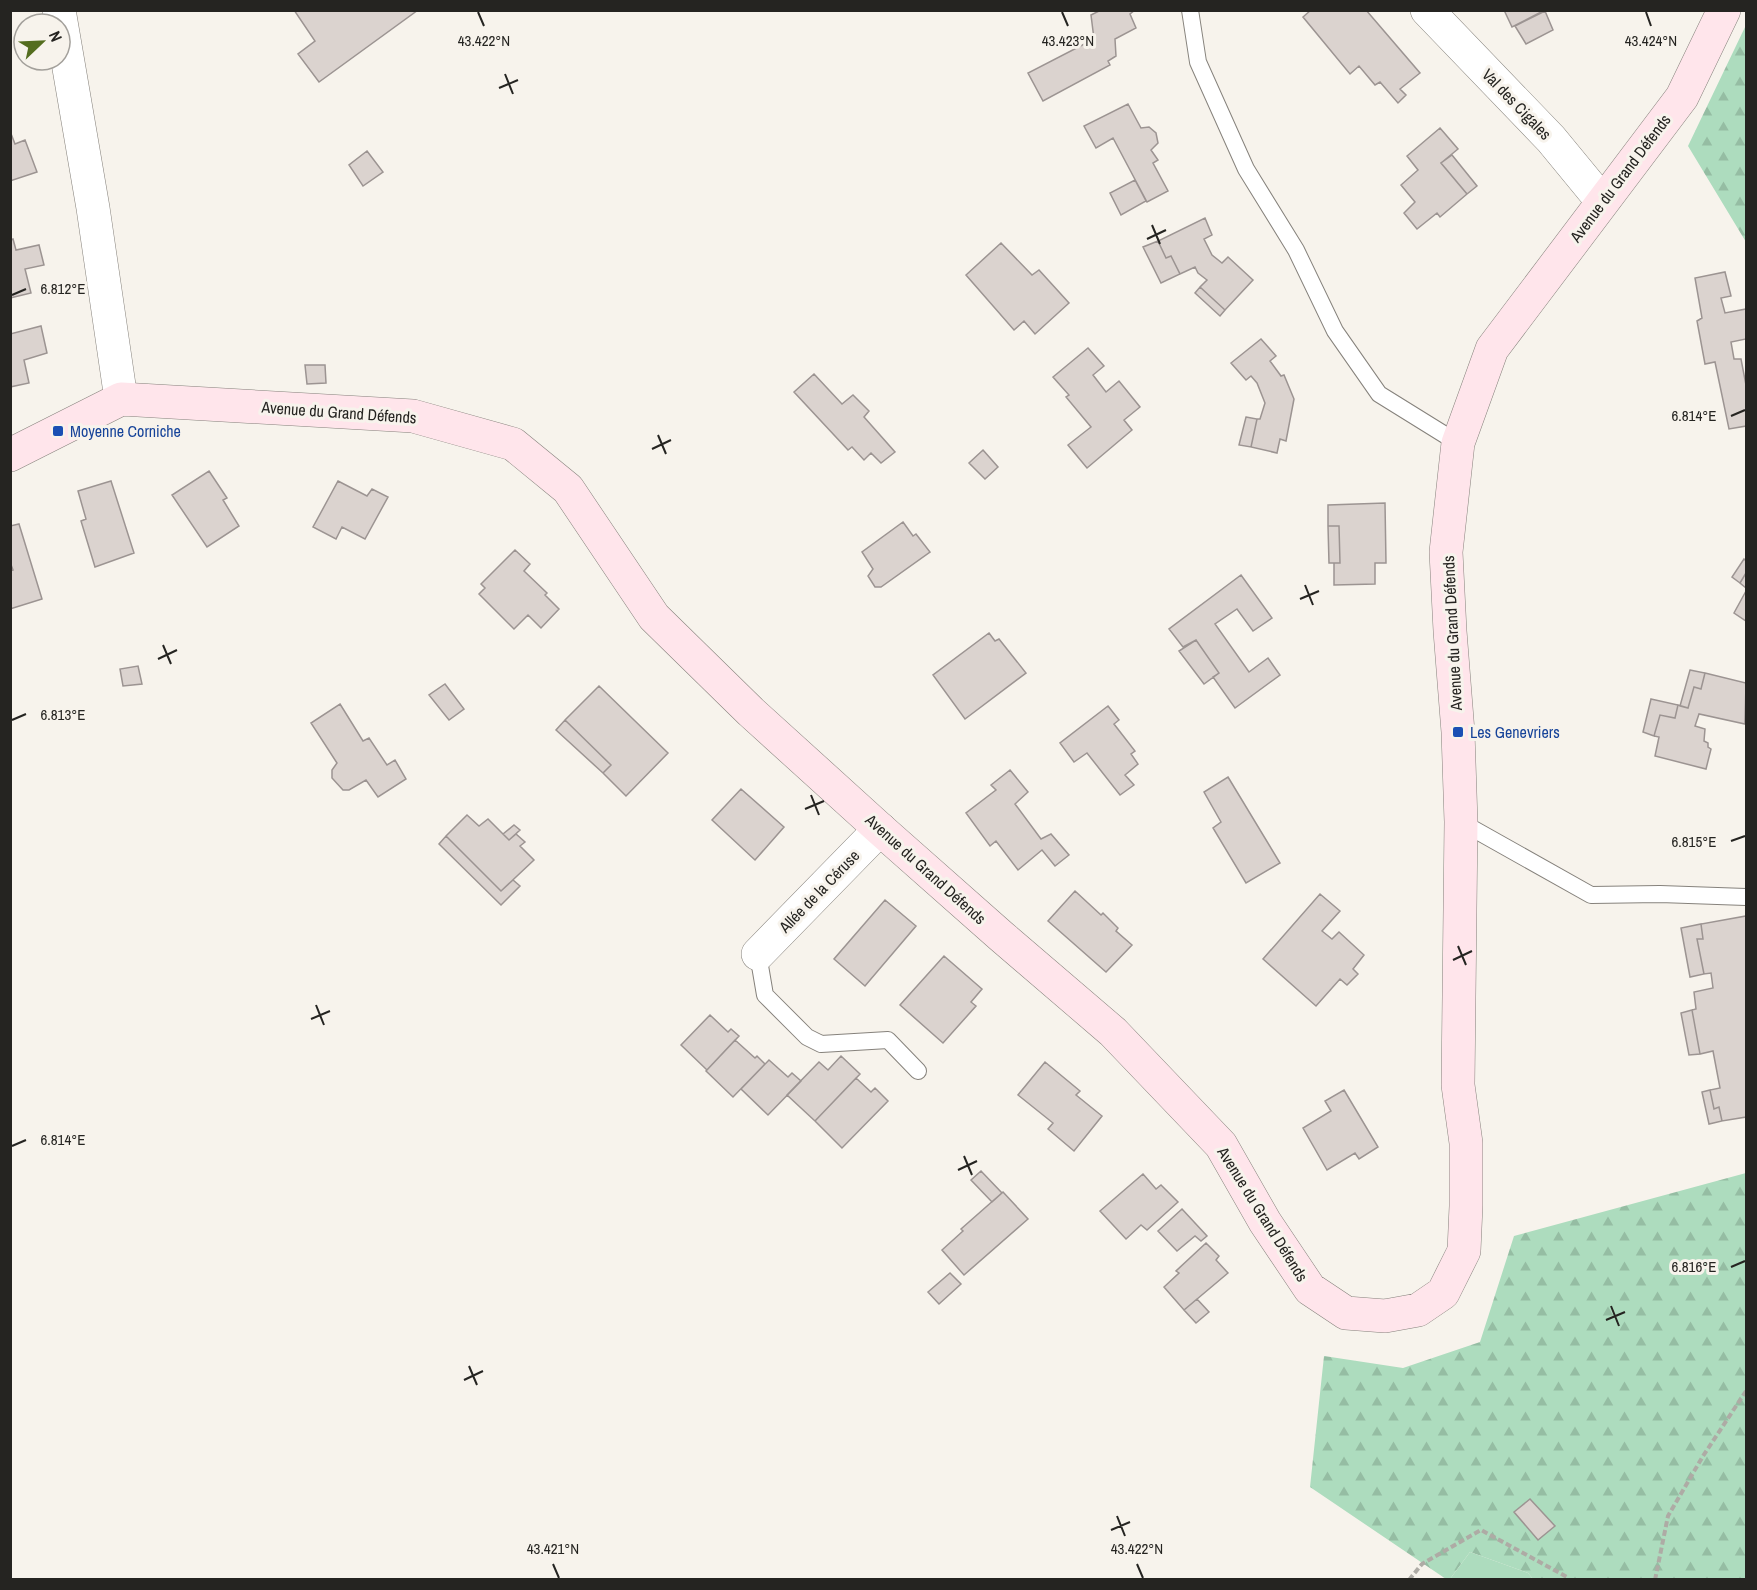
<svg xmlns="http://www.w3.org/2000/svg" width="1757" height="1590" viewBox="0 0 1757 1590" font-family="'Archivo Narrow',sans-serif">
<defs>
<pattern id="forest-firs" width="22" height="20" patternUnits="userSpaceOnUse" patternTransform="scale(1.5)"><rect width="22" height="20" fill="#addcbe"/><path d="M5 1l3.5 6h-7zM16 11l3.5 6h-7z" fill="#95bda3"/></pattern>
</defs>
<rect width="100%" height="100%" fill="#f7f3ec"/>
<path fill="url(#forest-firs)" d="M1746,25V242L1688,146Z
M1746,1173V1579H1533L1528,1573L1470,1552L1450,1579H1446L1310,1487L1324,1356L1403,1368L1480,1342L1514,1236Z"/>
<path fill="#addcbe" d="M1470,1552L1528,1573L1533,1579H1450Z"/>
<path fill="#dbd3cf" stroke="#9c9492" stroke-width="1.5" d="M294,10H418L319,82L298,54L315,41Z
M1101,10H1135L1130,14L1136,28L1115,39L1116,56L1108,61L1110,65L1043,101L1028,73L1094,39L1091,15Z
M1311,10H1366L1420,73L1400,89L1406,95L1398,103L1380,82L1375,85L1359,66L1350,74L1303,17Z
M1504,10H1545L1512,27Z
M1545,11L1553,30L1526,44L1515,26Z
M1128,104L1141,128L1149,127L1156,133L1158,143L1151,150L1158,160L1153,163L1168,191L1147,202L1113,138L1096,148L1084,126Z
M1440,128L1458,149L1441,163L1467,194L1440,217L1437,213L1417,229L1404,213L1415,202L1401,185L1418,170L1407,156Z
M10,131L15,144L25,140L37,172L10,181Z
M367,151L383,172L363,186L349,165Z
M1452,155L1477,186L1467,194L1441,163Z
M1135,180L1146,201L1121,215L1110,193Z
M1205,218L1212,235L1204,239L1212,255L1222,263L1228,257L1253,280L1225,310L1200,287L1207,280L1198,273L1195,267L1180,274L1171,256L1166,258L1158,241Z
M13,239L16,250L39,245L44,265L25,269L31,293L10,298V240Z
M1158,241L1166,258L1171,256L1180,274L1161,283L1143,247Z
M1001,243L1032,275L1039,270L1069,303L1035,334L1024,321L1014,330L966,275Z
M1725,272L1731,296L1721,298L1725,313L1746,309V339L1731,342L1734,359H1741L1746,385V426L1729,429L1715,362L1705,364L1697,321L1702,318L1695,278Z
M1200,287L1225,310L1220,316L1195,293Z
M41,326L47,353L24,360L29,383L10,387V334Z
M1261,339L1276,356L1270,361L1281,376L1284,375L1294,399L1286,441L1280,439L1277,453L1251,447L1257,419H1260L1265,403L1257,383L1251,376L1246,380L1231,363Z
M1088,348L1104,366L1093,375L1106,392L1119,381L1140,407L1124,420L1132,430L1087,468L1068,445L1091,427L1066,397L1069,395L1053,377Z
M305,365H325L326,383L307,384Z
M814,374L842,404L853,395L869,411L864,417L895,452L881,463L871,453L864,460L852,447L848,450L794,392Z
M1246,417L1257,419L1251,447L1239,445Z
M983,450L998,467L985,479L969,463Z
M209,471L227,498L223,500L239,526L207,547L172,495Z
M111,481L134,553L95,567L81,521L86,519L78,491Z
M338,481L367,496L372,489L388,497L365,539L342,527L336,539L313,527Z
M1385,503L1386,563H1375V584L1334,585V563H1340L1339,526H1328V505Z
M903,522L913,536L916,534L930,552L881,587H875L868,576L873,569L862,552Z
M19,524L42,599L10,609V571L13,570L10,562V526Z
M1328,526H1339L1340,563H1329Z
M515,550L530,564L524,571L547,593L545,595L559,609L541,628L528,615L514,629L479,594L485,588L481,584Z
M1744,559L1746,561V573L1740,583L1732,577Z
M1746,573V588L1740,583Z
M1241,575L1272,618L1253,631L1237,609L1215,624L1249,672L1268,658L1280,675L1235,708L1213,677L1219,673L1196,640L1183,647L1169,629Z
M1746,591V621L1734,613Z
M989,633L995,641L999,639L1026,673L965,719L933,675Z
M1196,640L1219,673L1204,684L1179,651Z
M138,666L142,684L123,686L120,669Z
M1690,670L1705,673L1701,689L1694,687L1688,708L1680,706Z
M1705,673L1746,683L1745,724L1699,714L1695,726L1705,729L1704,741L1708,743V747L1711,749L1706,769L1655,756L1659,737L1654,736L1660,715L1675,718L1678,705L1688,708L1694,687L1701,689Z
M445,684L464,709L449,720L429,695Z
M599,686L668,753L626,796L603,773L611,765L565,720Z
M1651,699L1678,705L1675,718L1660,715L1654,736L1643,732Z
M340,704L363,741L369,738L387,765L395,760L406,779L378,797L366,780L349,790H343L332,778V770L337,763L311,723Z
M1108,706L1119,720L1114,724L1135,751L1131,754L1138,764L1125,775L1134,785L1120,795L1087,753L1074,762L1060,743Z
M565,720L611,765L603,773L556,730Z
M1010,770L1028,792L1015,804L1041,839L1051,834L1069,855L1055,866L1042,850L1018,870L996,841L990,846L966,813L996,790L991,785Z
M1228,777L1280,863L1246,883L1213,828L1221,822L1204,792Z
M741,789L784,827L755,860L712,820Z
M467,815L479,826L488,819L509,840L516,834L525,842L520,846L534,860L501,891L446,836Z
M514,825L520,830L509,840L503,834Z
M446,836L501,891L513,880L520,886L501,905L439,844Z
M1075,891L1101,915L1103,913L1118,928L1116,931L1132,945L1106,972L1048,921Z
M1320,894L1340,911L1322,931L1332,939L1339,932L1364,955L1353,969L1358,974L1347,985L1340,979L1316,1006L1263,959Z
M885,900L916,926L865,986L834,959Z
M1746,916V1117L1722,1121L1719,1107L1714,1109L1710,1090L1720,1088L1713,1051L1700,1054L1692,1010L1696,1009L1694,992L1713,988L1711,973L1704,974L1697,939H1703L1701,924Z
M1701,924L1703,939H1697L1704,974L1690,977L1681,928Z
M944,956L982,989L971,1002L976,1006L943,1043L900,1005Z
M1692,1010L1700,1054L1689,1055L1681,1013Z
M710,1015L728,1032L731,1029L739,1036L707,1070L681,1045Z
M735,1040L755,1058L757,1056L765,1064L733,1097L706,1071Z
M841,1056L860,1074L815,1121L787,1095L819,1062L828,1070Z
M769,1060L788,1077L792,1073L801,1081L768,1115L741,1089Z
M1045,1062L1080,1091L1076,1095L1102,1116L1074,1151L1048,1129L1053,1123L1018,1095Z
M856,1078L871,1092L875,1088L888,1101L842,1148L815,1121Z
M1344,1090L1378,1147L1359,1159L1355,1153L1327,1170L1303,1128L1331,1111L1325,1101Z
M1710,1090L1714,1109L1719,1107L1722,1121L1709,1124L1702,1092Z
M981,1171L1002,1193L992,1202L971,1180Z
M1143,1174L1156,1189L1161,1185L1178,1202L1147,1230L1141,1225L1126,1239L1100,1211Z
M1003,1192L1028,1219L964,1275L942,1250L963,1231L961,1229Z
M1182,1209L1207,1236L1201,1241L1195,1236L1177,1251L1158,1231Z
M1206,1243L1219,1256L1216,1260L1228,1273L1184,1310L1164,1287L1179,1273L1176,1271Z
M950,1273L961,1284L939,1304L928,1292Z
M1197,1299L1209,1312L1196,1323L1184,1310Z
M1530,1499L1555,1526L1538,1540L1514,1512Z"/>
<g fill="none" stroke-linecap="round" stroke-linejoin="round">
<defs>
<path id="lane" d="M1190,10L1198,62L1246,169L1296,250L1335,331L1379,394L1458,443
M1461,822L1591,895L1660,894L1746,897
M758,954L765,995L807,1037L821,1044L888,1040L918,1071"/>
<path id="street" d="M59,10L93,208L121,399
M1427,10L1551,139L1602,201
M758,954L880,829"/>
<path id="secondary" d="M10,455L121,399L413,416L513,444L568,489L654,617L751,712L880,829L1001,936L1113,1032L1221,1145L1265,1222L1310,1289L1346,1313L1385,1316L1418,1310L1443,1293L1464,1251L1466,1206V1143L1458,1085L1461,822L1458,732L1450,631L1446,552L1458,443L1492,349L1682,97L1724,10"/>
</defs>
<use href="#lane" stroke="#86827c" stroke-width="18"/>
<use href="#street" stroke="#86827c" stroke-width="34"/>
<use href="#secondary" stroke="#86827c" stroke-width="34"/>
<path stroke="#aeaba5" stroke-width="4" stroke-dasharray="6 3" stroke-linecap="butt" d="M1409,1580L1422,1564L1481,1530L1567,1577L1569,1580
M1655,1580L1668,1516L1703,1456L1746,1391"/>
<use href="#lane" stroke="#fff" stroke-width="16"/>
<use href="#street" stroke="#fff" stroke-width="33"/>
<use href="#secondary" stroke="#ffe5eb" stroke-width="33"/>
</g>
<path fill="none" stroke="#252421" stroke-width="2" d="M478,12L484,26M1062,12L1068,26M1646,12L1651,26M505,74L513,94M499,88L518,80M1152,225L1160,244M1147,239L1166,230M12,295L26,289M1731,416L1745,410M658,435L666,454M652,449L671,440M1305,585L1313,605M1300,599L1319,591M163,645L171,664M158,659L177,650M12,720L26,714M811,795L819,815M805,809L824,801M1731,841L1745,836M1458,946L1466,965M1453,960L1472,951M316,1005L324,1025M311,1019L330,1011M12,1146L26,1140M964,1156L972,1175M958,1170L977,1161M1731,1267L1745,1261M1611,1306L1619,1326M1606,1320L1625,1312M469,1366L477,1385M464,1380L483,1371M1117,1516L1125,1536M1111,1530L1130,1522M553,1564L559,1578M1137,1564L1143,1578"/>
<g fill="#1a4fb4" stroke="#f7f3ec" stroke-width="2">
<rect x="52" y="425" width="12" height="12" rx="3"/>
<rect x="1452" y="726" width="12" height="12" rx="3"/>
</g>
<g text-anchor="middle" dominant-baseline="central" stroke-width="6" stroke-linejoin="round" paint-order="stroke">
<g font-size="16" fill="#252421" stroke="#f7f3ec">
<text transform="translate(1517 104) rotate(46)">Val des Cigales</text>
<text transform="translate(1620 178) rotate(-53)">Avenue du Grand Défends</text>
<text transform="translate(339 412) rotate(4)">Avenue du Grand Défends</text>
<text transform="translate(1452 633) rotate(-93)">Avenue du Grand Défends</text>
<text transform="translate(926 869) rotate(42)">Avenue du Grand Défends</text>
<text transform="translate(819 891) rotate(-46)">Allée de la Céruse</text>
<text transform="translate(1263 1214) rotate(58)">Avenue du Grand Défends</text>
</g>
<g font-size="16" fill="#164399" stroke="#f7f3ec" text-anchor="start">
<text x="70" y="431">Moyenne Corniche</text>
<text x="1470" y="732">Les Genevriers</text>
</g>
</g>
<g font-size="15" text-anchor="middle" fill="#252421" stroke="#f7f3ec" stroke-width="6" stroke-linejoin="round" paint-order="stroke">
<text x="484" y="46">43.422°N</text>
<text x="1068" y="46">43.423°N</text>
<text x="1651" y="46">43.424°N</text>
<text x="63" y="294">6.812°E</text>
<text x="1694" y="421">6.814°E</text>
<text x="63" y="720">6.813°E</text>
<text x="1694" y="847">6.815°E</text>
<text x="63" y="1145">6.814°E</text>
<text x="1694" y="1272">6.816°E</text>
<text x="553" y="1554">43.421°N</text>
<text x="1137" y="1554">43.422°N</text>
</g>
<rect width="1757" height="1590" fill="none" stroke="#252421" stroke-width="24"/>
<g transform="translate(42 42) rotate(67)"><circle r="28" fill="#f7f3ec" stroke="#a3a09b" stroke-width="1.5"/>
<path d="M0-4.5L10 22L0 15L-10 22Z" fill="#546d1f"/>
<text y="-9" font-size="16" font-weight="bold" text-anchor="middle" fill="#252421">N</text>
</g>
</svg>
